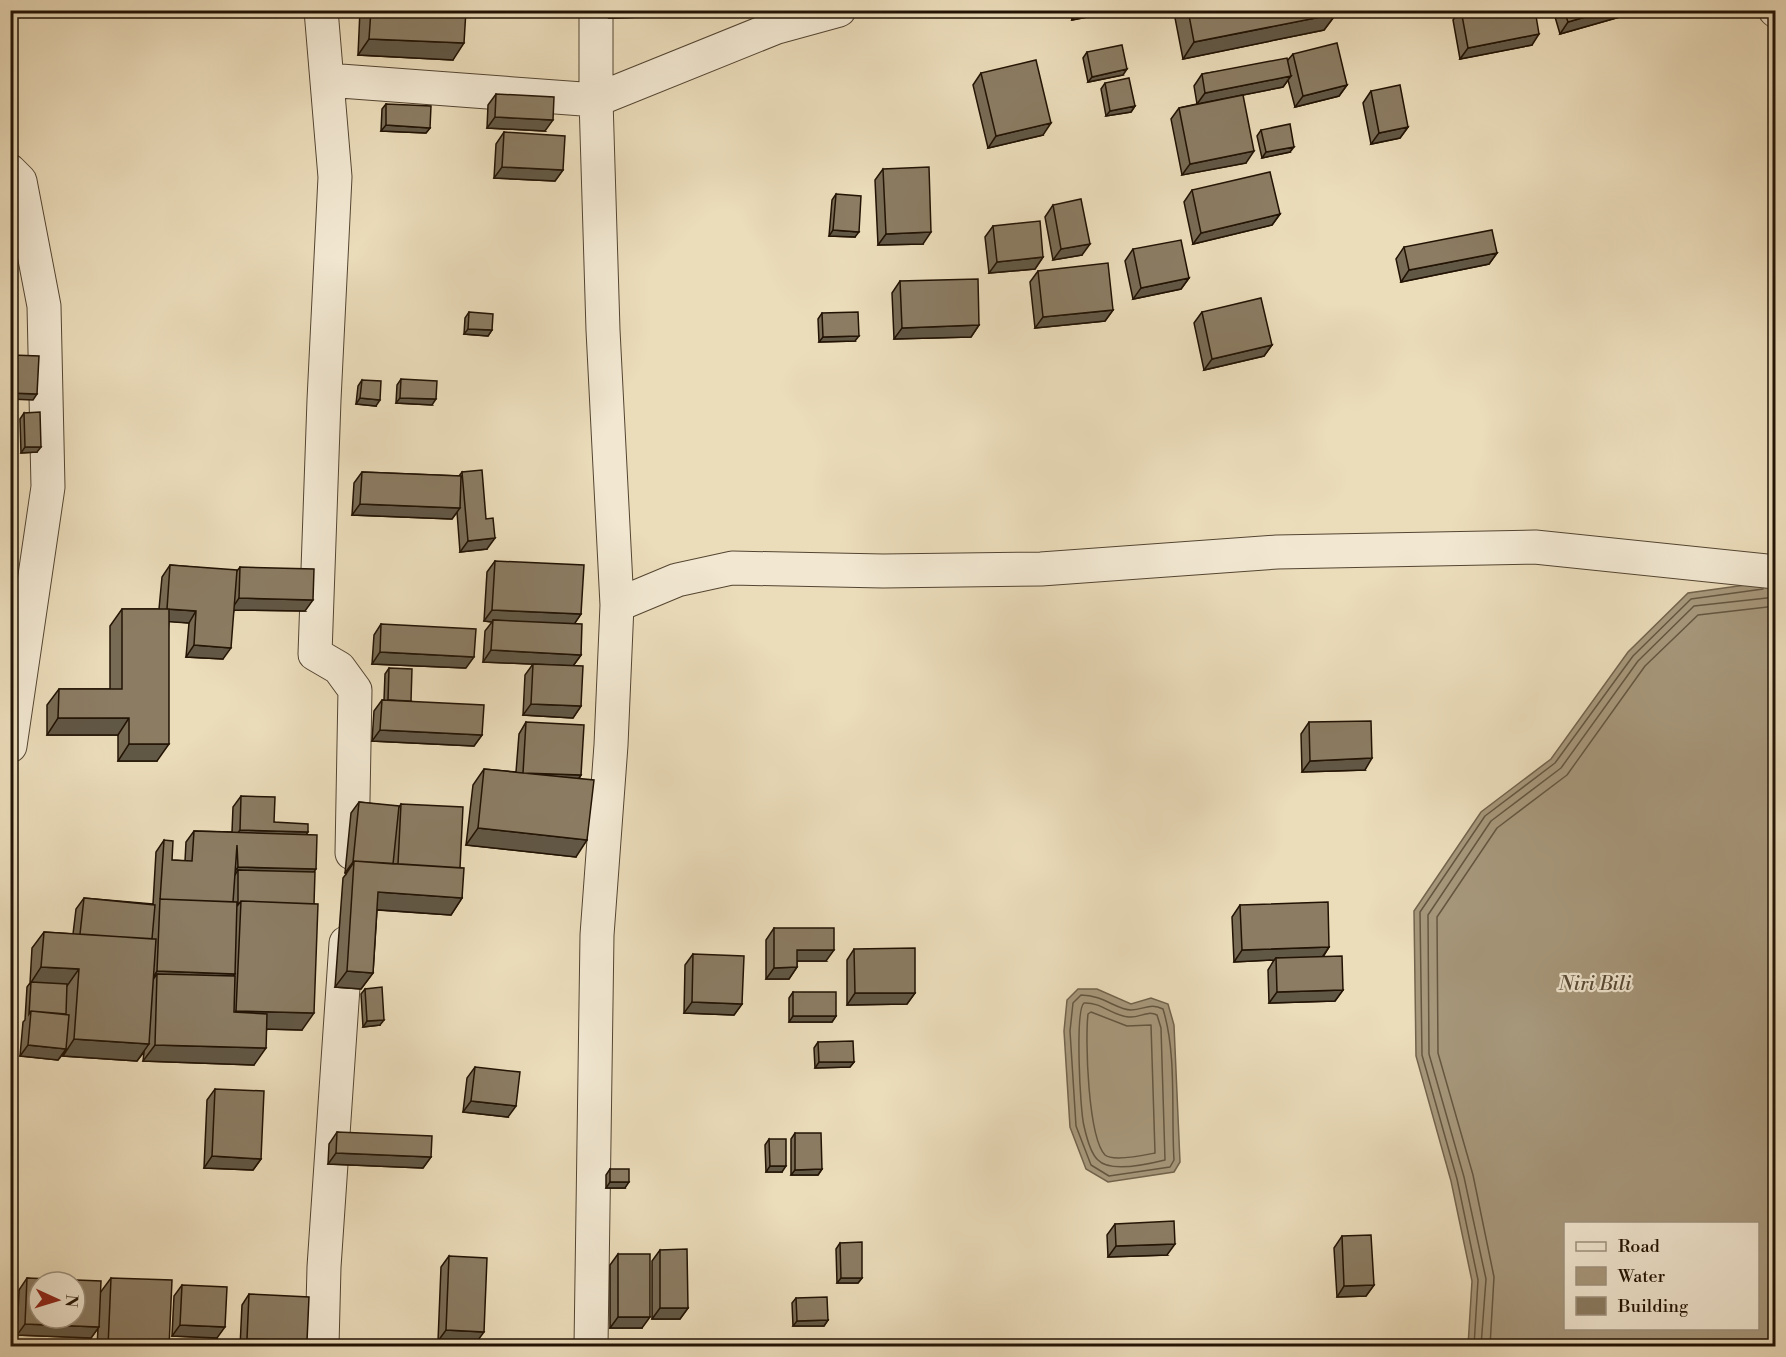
<svg xmlns="http://www.w3.org/2000/svg" width="1786" height="1357" viewBox="0 0 1786 1357" font-family="'Libre Bodoni',serif">
<rect width="100%" height="100%" fill="#ebdcba"/>
<filter id="stains"><feTurbulence type="fractalNoise" baseFrequency=".00333" numOctaves="4"/><feColorMatrix values="0 0 0 0 .2 0 0 0 0 .09 0 0 0 0 .02 0 0 0 .5 -.17"/></filter>
<radialGradient id="worn" r=".72"><stop offset=".6" stop-color="#630" stop-opacity="0"/><stop offset="1" stop-color="#630" stop-opacity=".3"/></radialGradient>
<path fill="#a7987c" stroke="#72634c" stroke-width="1.5" fill-rule="evenodd" d="M1767,582L1775,584L1776,1275L1772,1319L1775,1346H1468L1472,1281L1451,1181L1416,1056L1414,911L1481,812L1551,759L1628,652L1688,593ZM1566,1224H1758V1328H1566Z
M1078,989H1097L1131,1004L1151,998L1168,1004L1174,1025L1180,1162L1174,1172L1108,1182L1086,1169L1070,1127L1064,1031L1067,1000Z"/>
<g fill="none" stroke-linecap="round" stroke-linejoin="round">
<path stroke="#645640" stroke-width="1.5" d="M1081,995C1103,995 1117,1010 1131,1010C1144,1010 1150,1002 1163,1009C1177,1054 1171,1113 1174,1160L1170,1167L1109,1176L1091,1165L1076,1126L1070,1031L1073,1003Z
M1084,1003C1101,1002 1113,1016 1129,1017C1140,1018 1147,1010 1157,1015L1161,1028L1165,1160C1149,1164 1110,1173 1098,1160C1091,1154 1086,1135 1084,1126C1080,1111 1075,1010 1084,1003Z
M1091,1012L1127,1026L1151,1025L1155,1153C1145,1155 1113,1162 1105,1155C1088,1137 1085,1040 1088,1014Z
M1474,1346L1478,1280L1457,1179L1422,1055L1420,912L1485,816L1555,763L1633,656L1691,599L1763,589
M1481,1346L1486,1279L1464,1177L1429,1054L1428,915L1491,821L1561,768L1638,661L1694,606L1776,597
M1490,1346L1494,1277L1473,1175L1438,1053L1437,917L1497,828L1567,775L1645,666L1698,615L1776,606"/>
<defs>
<path id="minor" d="M321,10L335,177L324,400L315,654L339,668L355,690L352,853
M1775,10L1776,11
M327,80L596,100L777,27L839,10
M10,171L20,181L44,306L48,487L10,746
M617,605L677,580L732,568L883,571L1041,569L1277,552L1535,547L1776,572
M322,1346L324,1267L346,943
M591,1346L597,935L611,745L617,605L603,330L596,100V10"/>
</defs>
<use href="#minor" stroke="#544532" stroke-width="35"/>
<use href="#minor" stroke="#f2e8d2" stroke-width="33"/>
</g>
<path fill="#786b55" stroke="#221304" stroke-width="1.5" d="M360,10H466L453,60L358,55Z
M609,10H648V11L644,17L609,18Z
M1070,10H1109L1107,13L1072,20Z
M1180,10H1335L1336,14L1324,30L1183,59L1175,18Z
M1460,10H1535L1532,45L1460,59L1453,20Z
M1553,10H1627L1623,16L1560,34Z
M1087,52L1123,75L1088,82L1083,58Z
M1293,54L1347,85L1339,96L1295,107L1288,80L1283,87L1243,95L1246,163L1182,175L1171,119L1179,108L1197,104L1194,86L1202,74L1287,61Z
M981,73L1043,135L988,148L973,85Z
M1105,83L1135,106L1131,112L1106,116L1101,89Z
M1371,91L1408,127L1400,138L1371,144L1363,103Z
M496,94L545,131L487,128L488,105Z
M386,104L430,128L426,133L381,131L382,109Z
M1261,130L1290,152L1262,158L1257,136Z
M504,132L563,170L555,181L494,178L496,144Z
M883,169L923,244L878,245L875,180Z
M1192,190L1280,214L1272,225L1193,244L1184,202Z
M836,194L855,237L829,236L832,200Z
M1053,205L1082,255L1053,260L1045,217Z
M993,226L1043,257L1035,269L989,273L985,237Z
M1404,247L1497,253L1489,264L1401,282L1396,259Z
M1133,249L1189,278L1181,289L1133,299L1125,261Z
M1038,271L1113,310L1105,321L1035,328L1030,282Z
M900,281L979,325L971,337L894,339L892,293Z
M469,312L492,330L488,336L464,334L465,318Z
M1202,312L1272,345L1264,356L1204,370L1194,323Z
M822,313L855,341L819,342L818,319Z
M401,379L432,405L396,403L397,385Z
M362,380L376,406L356,404L358,386Z
M24,413L37,452L21,453L20,419Z
M362,472L459,476L462,472L487,549L460,552L457,512L452,519L352,515L354,483Z
M495,561L581,614L574,624L581,655L573,666L581,706L573,718L523,715L525,675L533,664L483,662L485,631L492,622L484,621L487,572Z
M170,565L237,571L240,567L305,611L234,610L223,659L186,657L189,623L169,621L157,761H118V735H47V705L59,689H110V626L122,609H159L162,577Z
M381,624L466,668L372,664L374,635Z
M389,668L411,701L482,735L474,746L372,741L374,711L382,700H384L385,674Z
M526,722L581,775L579,779L576,857L466,845L473,785L484,769L516,772L519,734Z
M1309,722L1365,770L1302,772L1301,734Z
M241,796L274,822L306,835L314,872L302,1030L267,1029L254,1065L143,1061L144,1052L137,1061L63,1056V1054L58,1060L20,1056L23,1022L25,1020L27,987L30,983L32,948L44,932L73,934L76,909L84,898L153,904L156,852L164,840L172,860L185,861L186,842L194,831L232,832L233,807Z
M359,802L399,807L401,804L460,868L462,898L451,915L377,910L373,973L361,989L335,987L343,878L346,874L345,873L351,813Z
M1240,905L1329,947L1323,957L1343,990L1335,1001L1269,1003L1268,970L1274,960L1234,962L1232,917Z
M774,928L826,961H797V967L789,979H766V940Z
M854,949L915,993L907,1004L847,1005V960Z
M693,954L742,1004L734,1015L684,1013L685,965Z
M365,989L380,1025L363,1027L361,994Z
M793,992L836,1016L832,1022H789V998Z
M818,1042L854,1062L850,1067L815,1068L814,1048Z
M475,1067L508,1117L463,1112L467,1078Z
M215,1089L261,1159L253,1170L204,1168L207,1100Z
M337,1132L431,1157L423,1168L328,1164L329,1144Z
M795,1133L822,1169L818,1175H791V1139Z
M769,1139L782,1172H766L765,1145Z
M610,1169L625,1188H606V1175Z
M1115,1224L1167,1255L1108,1257L1107,1235Z
M1342,1236L1374,1285L1366,1296L1337,1297L1334,1248Z
M840,1243L862,1278L858,1283H837L836,1249Z
M660,1250L688,1308L680,1319H652V1261Z
M618,1254L642,1328H610V1265Z
M449,1256L476,1343L438,1341L441,1267Z
M27,1278L100,1293L111,1278L169,1347H97L98,1328L91,1338L17,1335L19,1290Z
M182,1285L217,1338L172,1336L174,1296Z
M249,1294L307,1341L303,1347H240L242,1305Z
M796,1298L828,1320L824,1326H793L792,1303Z"/>
<path fill="#615745" stroke="#221304" stroke-width="1.5" d="M652,10H684L650,12Z
M1095,10H1109L1107,13L1072,20L1076,14Z
M1609,10H1627L1623,16L1560,34L1568,22Z
M648,11L644,17L609,18L613,13Z
M1336,14L1324,30L1183,59L1194,42Z
M1539,34L1532,45L1460,59L1468,48Z
M369,39L464,43L453,60L358,55Z
M1127,69L1123,75L1088,82L1092,77Z
M1291,76L1283,87L1197,104L1205,93Z
M1347,85L1339,96L1295,107L1303,96Z
M1135,106L1131,112L1106,116L1110,111Z
M495,117L553,120L545,131L487,128Z
M1051,123L1043,135L988,148L996,136Z
M386,125L430,128L426,133L381,131Z
M1408,127L1400,138L1371,144L1379,133Z
M1294,147L1290,152L1262,158L1266,152Z
M1254,151L1246,163L1182,175L1190,164Z
M502,167L563,170L555,181L494,178Z
M1280,214L1272,225L1193,244L1201,233Z
M833,230L859,232L855,237L829,236Z
M931,232L923,244L878,245L886,234Z
M1090,244L1082,255L1053,260L1061,249Z
M1497,253L1489,264L1401,282L1409,270Z
M1043,257L1035,269L989,273L997,262Z
M1189,278L1181,289L1133,299L1141,288Z
M1113,310L1105,321L1035,328L1043,317Z
M979,325L971,337L894,339L902,328Z
M468,329L492,330L488,336L464,334Z
M859,336L855,341L819,342L823,337Z
M1272,345L1264,356L1204,370L1212,359Z
M10,393L37,394L33,400L10,399Z
M360,398L380,400L376,406L356,404Z
M400,398L436,399L432,405L396,403Z
M25,447H41L37,452L21,453Z
M360,504L460,508L452,519L352,515Z
M495,538L487,549L460,552L468,541Z
M239,598L313,600L305,611L231,610Z
M167,609L196,611L189,623L159,621Z
M492,610L581,614L573,626L493,620L492,622L484,621Z
M194,645L231,648L223,659L186,657Z
M491,650L581,655L573,666L483,662Z
M380,652L474,657L466,668L372,664Z
M531,704L581,706L573,718L523,715Z
M58,718H129L118,735H47Z
M380,730L482,735L474,746L372,741Z
M129,744H169L157,761H118Z
M1372,758L1365,770L1302,772L1310,761Z
M523,773L581,775L573,787Z
M478,828L587,840L576,857L466,845Z
M240,830L308,832L300,844L232,841Z
M353,862H354L346,874L345,873Z
M238,867L316,869L308,881L238,870L233,878H230Z
M378,892L462,898L451,915L367,909Z
M1329,947L1321,959L1276,958L1274,960L1234,962L1242,950Z
M797,950H834L826,961H789Z
M41,967L79,969L67,986L30,984Z
M797,967L789,979H766L774,968Z
M157,971L235,974L223,991L157,974L147,988H146Z
M347,971L373,973L361,989L335,987Z
M1343,990L1335,1001L1269,1003L1277,992Z
M855,993H915L907,1004L847,1005Z
M692,1002L742,1004L734,1015L684,1013Z
M236,1011L314,1013L302,1030L225,1028Z
M793,1016H836L832,1022H789Z
M384,1020L380,1025L363,1027L367,1021Z
M74,1039L149,1044L137,1061L63,1056Z
M28,1045L66,1049L58,1060L20,1056Z
M155,1045L266,1048L254,1065L143,1061Z
M819,1062H854L850,1067L815,1068Z
M471,1101L516,1106L508,1117L463,1112Z
M336,1153L431,1157L423,1168L328,1164Z
M212,1156L261,1159L253,1170L204,1168Z
M770,1166H786L782,1172H766Z
M822,1169L818,1175H791L795,1170Z
M610,1182H629L625,1188H606Z
M1175,1244L1167,1255L1108,1257L1116,1246Z
M841,1278H862L858,1283H837Z
M1374,1285L1366,1296L1337,1297L1344,1286Z
M660,1308H688L680,1319H652Z
M618,1317H650L642,1328H610Z
M828,1320L824,1326H793L797,1321Z
M25,1324L99,1327L91,1338L17,1335Z
M180,1325L225,1327L217,1338L172,1336Z
M446,1330L484,1332L476,1343L438,1341Z
M247,1339L307,1341L303,1347H242Z"/>
<path fill="#8b7c63" stroke="#221304" stroke-width="1.5" fill-rule="evenodd" d="M371,10H466L464,43L369,39Z
M613,10H648V11L613,13Z
M1075,10H1095L1076,14Z
M1188,10H1335L1336,14L1194,42Z
M1461,10H1535L1539,34L1468,48Z
M1564,10H1609L1568,22Z
M1337,43L1347,85L1303,96L1293,54Z
M1122,45L1127,69L1092,77L1087,52Z
M1287,58L1291,76L1205,93L1202,74Z
M1036,60L1051,123L996,136L981,73Z
M1129,78L1135,106L1110,111L1105,83Z
M1400,85L1408,127L1379,133L1371,91Z
M496,94L554,97L553,120L495,117Z
M1243,95L1254,151L1190,164L1179,108Z
M386,104L431,106L430,128L386,125Z
M1290,124L1294,147L1266,152L1261,130Z
M504,132L565,136L563,170L502,167Z
M929,167L931,232L886,234L883,169Z
M1270,172L1280,214L1201,233L1192,190Z
M836,194L861,196L859,232L833,230Z
M1081,199L1090,244L1061,249L1053,205Z
M1040,221L1043,257L997,262L993,226Z
M1492,230L1497,253L1409,270L1404,247Z
M1181,240L1189,278L1141,288L1133,249Z
M1108,263L1113,310L1043,317L1038,271Z
M978,279L979,325L902,328L900,281Z
M1261,298L1272,345L1212,359L1202,312Z
M469,312L493,314L492,330L468,329Z
M858,312L859,336L823,337L822,313Z
M12,355L39,356L37,394L10,393Z
M401,379L437,381L436,399L400,398Z
M362,380L381,381L380,400L360,398Z
M10,405H13L14,447H10Z
M40,412L41,447H25L24,413Z
M482,470L486,519L493,518L495,538L468,541L462,472Z
M362,472L461,476L460,508L360,504Z
M495,561L584,565L581,614L492,610Z
M170,565L237,570L231,648L194,645L196,611L167,609Z
M240,567L314,569L313,600L239,598Z
M122,609H169V744H129V718H58L59,689H122Z
M493,620L582,624L581,655L491,650Z
M381,624L476,629L474,657L380,652Z
M533,664L583,666L581,706L531,704Z
M389,668L412,669L411,701L388,700Z
M382,700L484,705L482,735L380,730Z
M1371,721L1372,758L1310,761L1309,722Z
M526,722L584,725L581,775L523,773Z
M484,769L594,780L587,840L478,828Z
M241,796L275,797L274,822L308,824V832L240,830Z
M359,802L399,806L393,864L354,861V862H353Z
M401,804L463,807L460,868L398,864Z
M194,831L317,835L316,869L238,867L237,845L233,902L160,899V900L164,840L173,841L172,860L192,861Z
M354,861L464,868L462,898L378,892L373,973L347,971Z
M238,870L315,872L314,904L241,901L238,905Z
M84,898L155,905L152,939L80,934Z
M160,899L237,902L235,974L157,971Z
M241,901L318,904L314,1013L236,1011Z
M1328,902L1329,947L1242,950L1240,905Z
M774,928H834V950H797V967L774,968Z
M44,932L156,939L149,1044L74,1039L79,969L41,967Z
M915,948V993H855L854,949Z
M693,954L744,956L742,1004L692,1002Z
M1342,956L1343,990L1277,992L1276,958Z
M157,974L235,976L234,1012L267,1014L266,1048L155,1045Z
M31,982L67,984L66,1014L31,1011L29,1014Z
M382,987L384,1020L367,1021L365,989Z
M793,992H836V1016H793Z
M31,1011L69,1015L66,1049L28,1045Z
M853,1041L854,1062H819L818,1042Z
M475,1067L520,1072L516,1106L471,1101Z
M215,1089L264,1091L261,1159L212,1156Z
M337,1132L432,1136L431,1157L336,1153Z
M795,1133H821L822,1169L795,1170Z
M769,1139H786V1166H770Z
M610,1169H629V1182H610Z
M1174,1221L1175,1244L1116,1246L1115,1224Z
M1371,1235L1374,1285L1344,1286L1342,1236Z
M862,1242V1278H841L840,1243Z
M687,1249L688,1308H660V1250Z
M618,1254H650V1317H618Z
M449,1256L487,1258L484,1332L446,1330Z
M27,1278L101,1281L99,1327L25,1324ZM39,1282H75V1318H39Z
M111,1278L172,1280L169,1347H108Z
M182,1285L227,1287L225,1327L180,1325Z
M249,1294L309,1297L307,1341L247,1339Z
M827,1297L828,1320L797,1321L796,1298Z
M417,1342L457,1344V1347H417Z
M37,1343L95,1347H37Z"/>
<g text-anchor="middle" dominant-baseline="central" stroke-width="4.5" stroke-linejoin="round" paint-order="stroke">
<g font-size="20" font-style="italic" fill="#574834" stroke="#f2e8d2">
<text x="1595" y="984">Niri Bili</text>
</g>
</g>
<rect width="1786" height="1357" fill="none" stroke="#ebdcba" stroke-width="36"/>
<rect x="12" y="12" width="1762" height="1333" fill="none" stroke="#221304" stroke-width="3"/>
<rect x="18" y="18" width="1750" height="1321" fill="none" stroke="#221304" stroke-width="1.5"/>
<rect x="1564" y="1222" width="195" height="108" fill="#f2e8d2" stroke="#9f9380" stroke-width="1.5"/>
<rect x="1576" y="1242" width="30" height="9" fill="#f2e8d2" stroke="#9f9380" stroke-width="1.5"/>
<text x="1618" y="1252" font-size="18" fill="#221304">Road</text>
<rect x="1576" y="1267" width="30" height="18" fill="#a7987c" stroke="#9f9380" stroke-width="1.5"/>
<text x="1618" y="1282" font-size="18" fill="#221304">Water</text>
<rect x="1576" y="1297" width="30" height="18" fill="#8b7c63" stroke="#9f9380" stroke-width="1.5"/>
<text x="1618" y="1312" font-size="18" fill="#221304">Building</text>
<g transform="translate(57 1300) rotate(94)"><circle r="28" fill="#f2e8d2" stroke="#9f9380" stroke-width="1.5"/>
<path d="M0-4.5L10 22L0 15L-10 22Z" fill="#8f2418"/>
<text y="-9" font-size="16" font-weight="bold" text-anchor="middle" fill="#221304">N</text>
</g>
<rect width="100%" height="100%" filter="url(#stains)"/>
<rect width="100%" height="100%" fill="url(#worn)"/>
</svg>
